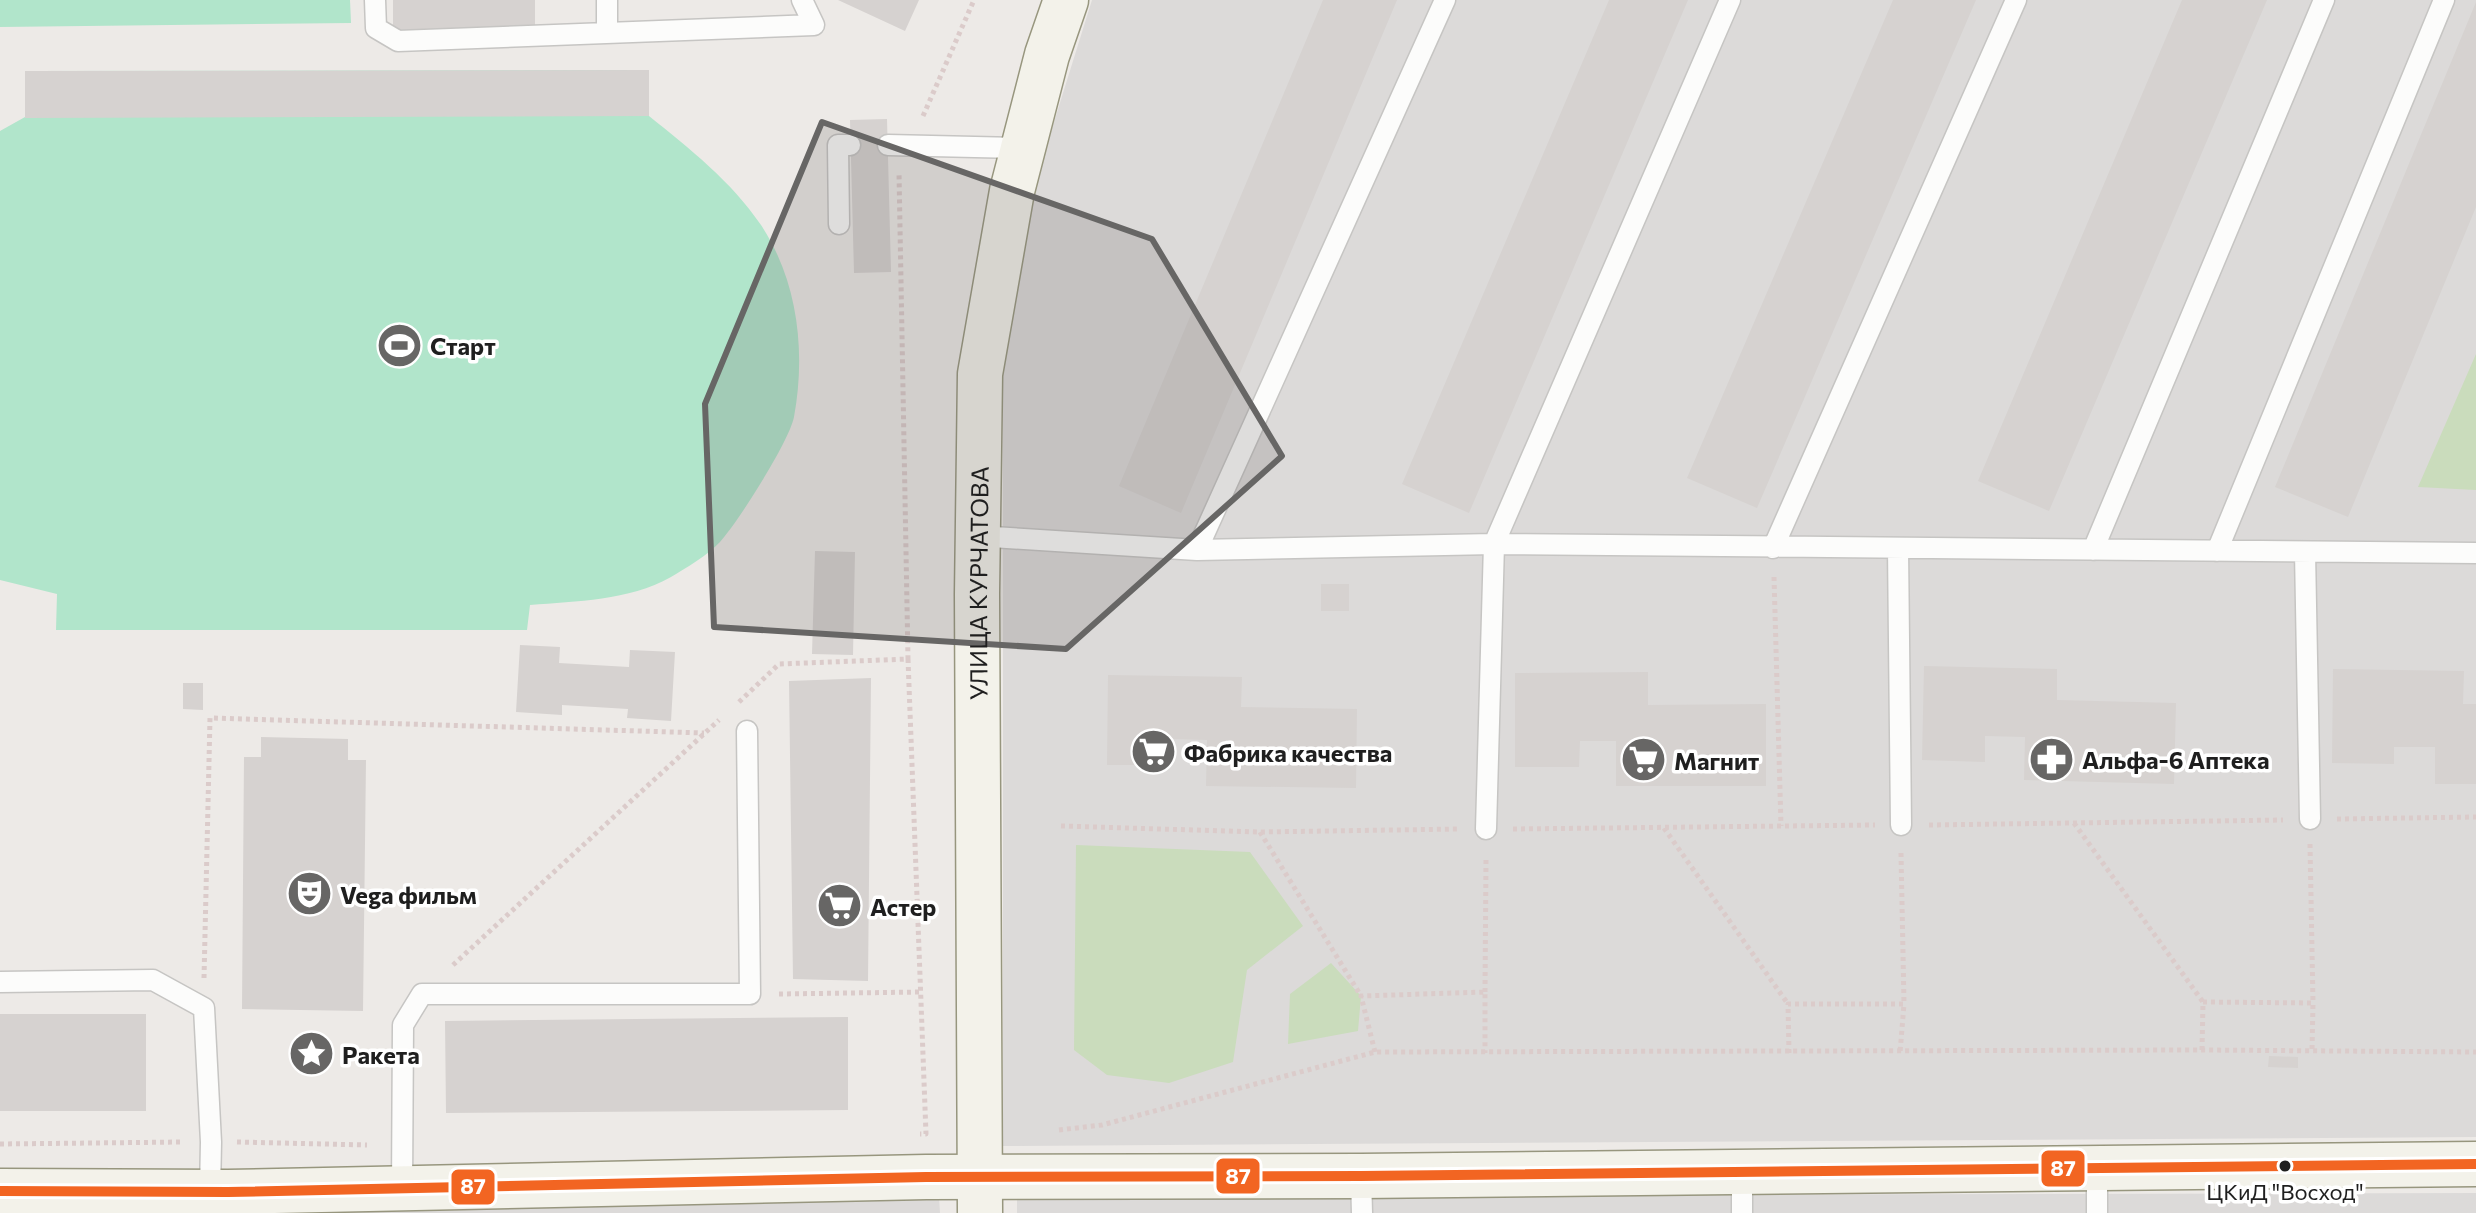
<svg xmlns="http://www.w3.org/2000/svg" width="2476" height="1213" viewBox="0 0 2476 1213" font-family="Commissioner,sans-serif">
<rect width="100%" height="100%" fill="#edeae7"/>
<path fill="#dcdad9" d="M1092,0H2476V1137L1003,1146V368L1030,199Z
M2476,1193V1213H1017V1196Z
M939,1197L940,1213H0Z"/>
<path fill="#cadcbc" d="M2476,354V490L2418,487Z
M1076,845L1250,852L1303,926L1247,970L1233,1062L1169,1083L1107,1075L1074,1050Z
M1331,963L1361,996L1358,1031L1288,1044L1290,994Z"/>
<path fill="#b1e5cb" d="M0,0H350L351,23L0,27Z
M649,70V116C690,149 731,181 761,225C798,281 806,352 794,417C789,442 738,522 720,542C708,555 686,568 671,577C628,601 577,601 530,605L527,630H56L57,594L0,580V131L25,117V71Z"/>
<path fill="#d6d2d0" d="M393,0H535V31H393Z
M838,0H919L905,31Z
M1323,0H1397L1181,513L1119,486Z
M1609,0H1688L1469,513L1402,484Z
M1893,0H1976L1757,508L1687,478Z
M2182,0H2267L2049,511L1978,481Z
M2476,2V207L2348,517L2275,487Z
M649,70V116L25,118V71Z
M887,119L891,272L854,273L850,120Z
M815,551L855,552L853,655L812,654Z
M1321,584H1349V611H1321Z
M520,645L560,647L559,663L629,667L630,650L675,652L671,721L627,718L628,709L562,705V715L516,712Z
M1924,666L2057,669V700L2176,703L2174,784L2024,780L2025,737L1985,736V762L1922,760Z
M2333,669L2464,671L2463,704H2476V784H2435V747H2394V764L2332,763Z
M1648,672V705L1766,704V786H1616V741H1580L1579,767H1515V673Z
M1108,675L1242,677L1241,707L1357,709L1356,788L1206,786L1207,740L1171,739V765H1107Z
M871,678L868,981L793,979L789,681Z
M183,683H203V710L183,709Z
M261,737L348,739V760H366L363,1011L242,1009L244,757H261Z
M0,1014H146V1111H0Z
M848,1017V1110L446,1113L445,1021Z
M2269,1056L2298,1057V1068L2268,1067Z"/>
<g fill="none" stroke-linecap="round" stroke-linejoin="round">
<defs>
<path id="lane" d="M375,0L376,28L398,41L814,25L802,0
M607,0V33
M888,145L1023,148
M839,224L838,145H850
M977,536L1197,550L1494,544L2476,553
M1773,548L2016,0
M1898,548L1901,825
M1197,550L1445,0
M2093,550L2324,0
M2217,551L2444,0
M2305,552L2310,819
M1486,829L1494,544L1730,0
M0,982L153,980L204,1008L211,1142L210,1192
M2097,1168V1213
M1742,1172V1213
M1361,1176L1362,1213
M402,1188L403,1025L422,994H750L747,731"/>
<g id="secondary">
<path d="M0,1191L228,1192L926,1177L1361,1176L2476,1164"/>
<path id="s1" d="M980,1213L977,594L980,374L1012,191L1047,55L1066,0"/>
</g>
</defs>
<use href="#lane" stroke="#c6c5c3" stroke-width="23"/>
<use href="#secondary" stroke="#97967e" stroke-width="47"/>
<path stroke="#dbcbca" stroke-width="5" stroke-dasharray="4 4" stroke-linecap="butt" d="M923,116L974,0
M1774,577L1781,826
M908,659L926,1134H920
M739,702L779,664L908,659L899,173
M2337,819L2476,817
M2074,823L2203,1002
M1929,825L2283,820
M1061,826L1260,832L1459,829
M1664,828L1788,1004
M1513,829L1875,825
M1260,832L1361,996
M2310,844L2313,1003
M1901,853L1904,1004
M453,965L719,720
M204,978L210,718L704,733
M1485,992L1486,857
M779,994L920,992
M2202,1050L2203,1002L2313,1003L2312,1051
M1375,1052L1361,996L1485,992V1053
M1789,1053L1788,1004H1904L1900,1053
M1059,1130L1102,1125L1375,1052L2202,1050L2476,1052
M237,1142L367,1145
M0,1144L183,1142"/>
<use href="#lane" stroke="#fcfcfb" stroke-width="20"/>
<use href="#secondary" stroke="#f3f2ea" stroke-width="44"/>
<defs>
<path id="bus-1" d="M0,1191L228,1192L926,1177L1361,1176L2476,1164"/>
</defs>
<use href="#bus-1" stroke="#fff" stroke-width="16"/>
<use href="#bus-1" stroke="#f26522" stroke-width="10"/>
</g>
<path fill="#676665" fill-opacity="0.2" stroke="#676665" stroke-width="6" stroke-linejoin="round" d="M822,122L1152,239L1282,456L1066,649L714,627L705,404Z"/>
<defs>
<symbol id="stadium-disc" viewBox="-11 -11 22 22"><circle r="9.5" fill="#676665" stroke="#fff"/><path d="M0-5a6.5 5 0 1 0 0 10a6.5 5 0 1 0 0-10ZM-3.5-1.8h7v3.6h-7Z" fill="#fff"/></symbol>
<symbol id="supermarket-disc" viewBox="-11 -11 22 22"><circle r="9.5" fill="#676665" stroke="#fff"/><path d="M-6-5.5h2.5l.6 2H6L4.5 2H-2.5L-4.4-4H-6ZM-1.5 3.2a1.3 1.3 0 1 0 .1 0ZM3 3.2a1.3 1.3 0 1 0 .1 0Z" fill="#fff"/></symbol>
<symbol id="pharmacy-disc" viewBox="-11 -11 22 22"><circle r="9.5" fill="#676665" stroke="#fff"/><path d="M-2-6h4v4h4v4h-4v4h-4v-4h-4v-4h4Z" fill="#fff"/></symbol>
<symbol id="theatre-disc" viewBox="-11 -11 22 22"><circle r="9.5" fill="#676665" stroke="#fff"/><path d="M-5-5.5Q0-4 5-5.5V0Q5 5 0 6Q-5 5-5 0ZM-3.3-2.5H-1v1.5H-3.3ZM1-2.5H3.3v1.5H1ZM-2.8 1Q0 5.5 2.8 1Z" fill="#fff"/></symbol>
<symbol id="sight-disc" viewBox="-11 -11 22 22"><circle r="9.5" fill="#676665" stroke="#fff"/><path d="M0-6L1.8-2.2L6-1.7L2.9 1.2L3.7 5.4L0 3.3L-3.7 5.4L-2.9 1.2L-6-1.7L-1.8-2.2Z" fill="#fff"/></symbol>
</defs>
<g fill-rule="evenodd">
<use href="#stadium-disc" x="374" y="320" width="51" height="51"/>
<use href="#supermarket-disc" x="1128" y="726" width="51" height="51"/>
<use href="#pharmacy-disc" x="2026" y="734" width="51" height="51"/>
<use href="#supermarket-disc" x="1618" y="734" width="51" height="51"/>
<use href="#theatre-disc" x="284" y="868" width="51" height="51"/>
<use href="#supermarket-disc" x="814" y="880" width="51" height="51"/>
<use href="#sight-disc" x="286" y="1028" width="51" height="51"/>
</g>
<circle fill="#1f1f1f" stroke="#fff" stroke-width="3" cx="2285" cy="1166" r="7"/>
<g text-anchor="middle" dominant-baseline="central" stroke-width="7" stroke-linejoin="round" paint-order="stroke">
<g font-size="22" fill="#1f1f1f" stroke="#fff">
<text x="2285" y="1191">ЦКиД "Восход"</text>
</g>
<g font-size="24" font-weight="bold" fill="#1f1f1f" stroke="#fff" text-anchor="start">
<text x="430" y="345">Старт</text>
<text x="1184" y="752">Фабрика качества</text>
<text x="2082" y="759">Альфа-6 Аптека</text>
<text x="1674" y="760">Магнит</text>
<text x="340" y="894">Vega фильм</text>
<text x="870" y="906">Астер</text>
<text x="342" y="1054">Ракета</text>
</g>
<g font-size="24" fill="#1f1f1f" stroke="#fff">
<text stroke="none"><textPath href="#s1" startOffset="630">УЛИЦА КУРЧАТОВА</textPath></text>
</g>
</g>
<g stroke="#fff" stroke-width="3">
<rect x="2040" y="1149" width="46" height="39" rx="8" fill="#f26522"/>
<rect x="1215" y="1157" width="46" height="38" rx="8" fill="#f26522"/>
<rect x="450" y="1168" width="46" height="38" rx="8" fill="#f26522"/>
</g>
<g font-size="22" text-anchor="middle" font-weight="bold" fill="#fff">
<text x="2063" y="1176">87</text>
<text x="1238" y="1184">87</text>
<text x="473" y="1194">87</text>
</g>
</svg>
